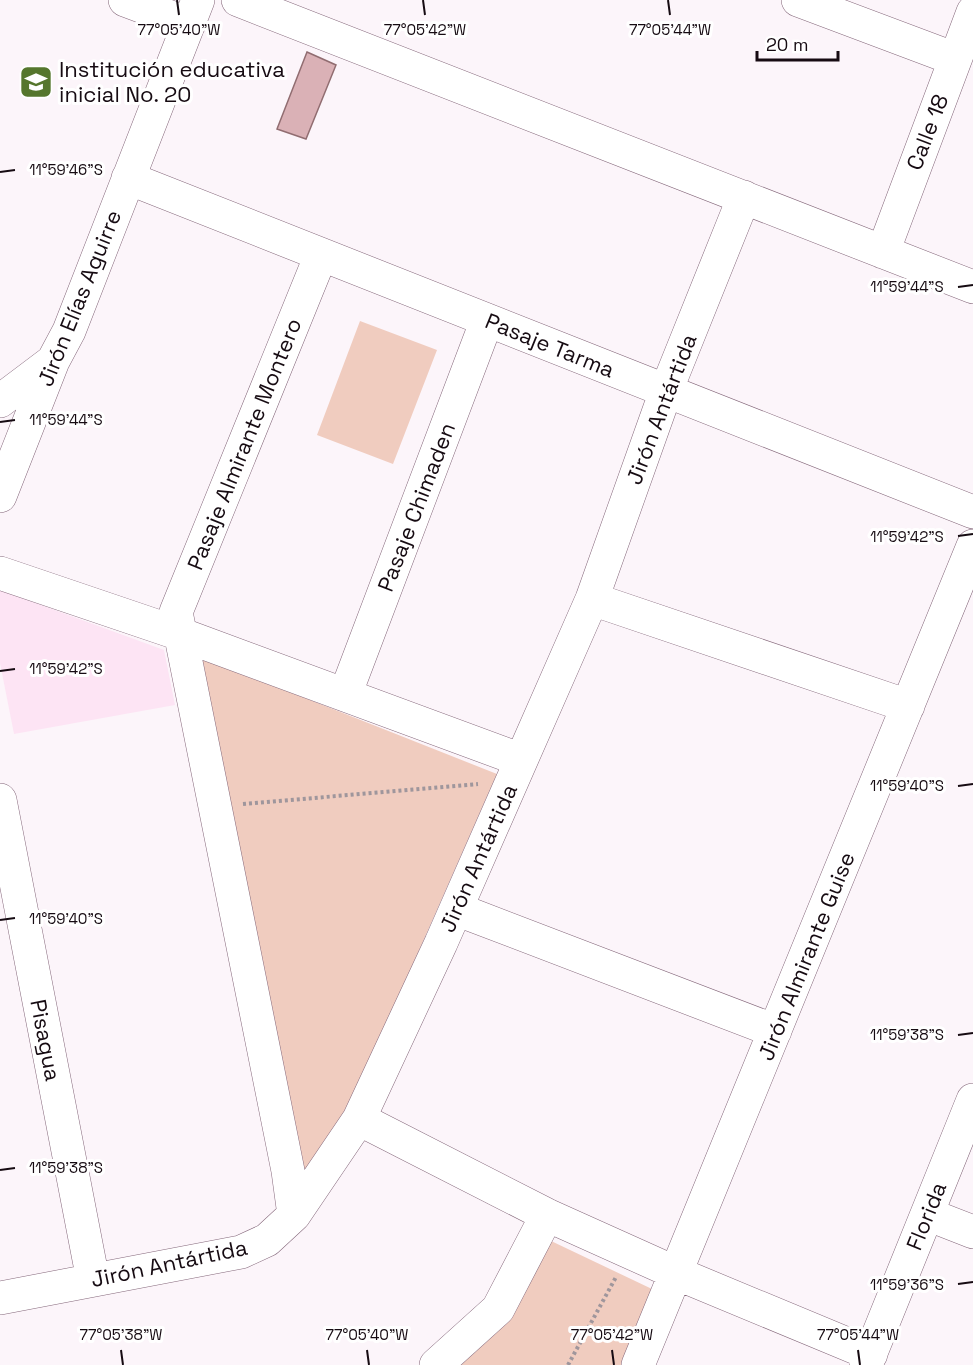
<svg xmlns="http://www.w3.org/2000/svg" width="973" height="1365" viewBox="0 0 973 1365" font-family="'Space Grotesk',sans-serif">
<rect width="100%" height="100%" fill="#fcf5fa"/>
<path fill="#fde4f4" d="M0,590L164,650L175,705L14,734L0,663Z"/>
<path fill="#f0ccbf" d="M360,321L437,350L393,464L317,435Z
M199,656L497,774L349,1109L304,1173Z
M549,1240L652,1289L621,1365H461L511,1316Z"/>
<path fill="#dab1b6" stroke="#916d71" stroke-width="1.5" d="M307,52L336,65L306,139L277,129Z"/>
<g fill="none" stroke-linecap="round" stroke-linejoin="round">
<defs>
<path id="minor" d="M125,0L189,24
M238,0L973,287
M798,0L955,59
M128,178L973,512
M883,252L973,12
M0,401L53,361
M0,496L53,361L69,331L198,0
M0,573L180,634L521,760
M592,599L908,706
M345,695L487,320
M0,800L93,1280
M456,909L775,1031
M359,1119L547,1215L676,1273L871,1354
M927,1214L973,1232
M294,1215L288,1171L176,612L321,255
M0,1298L241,1252L267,1240L294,1215L359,1119L441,943L592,599L666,391L744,197
M436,1365L498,1309L547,1215
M638,1365L973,546
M866,1365L973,1100"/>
</defs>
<use href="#minor" stroke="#85687b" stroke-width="34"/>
<path stroke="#9f969c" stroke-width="4" stroke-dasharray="3 3" stroke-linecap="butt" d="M243,804L478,784
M568,1365L616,1277"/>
<use href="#minor" stroke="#fff" stroke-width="33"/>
</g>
<path fill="none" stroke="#160b12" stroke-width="2" d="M177,0L179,15M423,0L425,15M668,0L670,15M0,172L15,170M958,287L973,285M0,422L15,420M958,536L973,534M0,671L15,669M958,786L973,784M0,920L15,918M958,1035L973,1033M0,1170L15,1168M958,1284L973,1282M121,1350L123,1365M367,1350L369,1365M612,1350L614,1365M858,1350L860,1365"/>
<defs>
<symbol id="school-square" viewBox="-11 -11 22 22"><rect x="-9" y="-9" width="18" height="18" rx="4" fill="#55762d" stroke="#fff"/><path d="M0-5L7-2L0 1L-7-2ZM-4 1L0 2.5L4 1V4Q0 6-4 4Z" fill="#fff"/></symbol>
</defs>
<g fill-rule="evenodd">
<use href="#school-square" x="17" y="63" width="38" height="38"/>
</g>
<g text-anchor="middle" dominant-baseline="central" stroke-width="6" stroke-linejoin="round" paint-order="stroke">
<g font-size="22" fill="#160b12" stroke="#fff" text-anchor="start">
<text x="59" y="69">Institución educativa<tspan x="59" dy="25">inicial No. 20</tspan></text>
</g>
<g font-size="22" fill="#160b12" stroke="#fff">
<text transform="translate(927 132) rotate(-69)">Calle 18</text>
<text transform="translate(79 298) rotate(-68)">Jirón Elías Aguirre</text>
<text transform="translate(550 345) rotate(22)">Pasaje Tarma</text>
<text transform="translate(661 409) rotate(-69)">Jirón Antártida</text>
<text transform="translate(244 444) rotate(-68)">Pasaje Almirante Montero</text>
<text transform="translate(416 507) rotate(-69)">Pasaje Chimaden</text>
<text transform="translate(478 858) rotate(-66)">Jirón Antártida</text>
<text transform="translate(806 956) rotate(-68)">Jirón Almirante Guise</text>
<text transform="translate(46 1040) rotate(79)">Pisagua</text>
<text transform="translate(926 1216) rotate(-68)">Florida</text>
<text transform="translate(169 1263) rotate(-12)">Jirón Antártida</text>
</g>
</g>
<g font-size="15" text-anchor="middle" fill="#160b12" stroke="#fff" stroke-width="6" stroke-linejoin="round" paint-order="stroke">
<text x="179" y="35">77°05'40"W</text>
<text x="425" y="35">77°05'42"W</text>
<text x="670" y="35">77°05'44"W</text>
<text x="66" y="175">11°59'46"S</text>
<text x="907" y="292">11°59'44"S</text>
<text x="66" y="425">11°59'44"S</text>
<text x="907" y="542">11°59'42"S</text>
<text x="66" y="674">11°59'42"S</text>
<text x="907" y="791">11°59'40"S</text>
<text x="66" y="924">11°59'40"S</text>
<text x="907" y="1040">11°59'38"S</text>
<text x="66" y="1173">11°59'38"S</text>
<text x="907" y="1290">11°59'36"S</text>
<text x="121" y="1340">77°05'38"W</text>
<text x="367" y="1340">77°05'40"W</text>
<text x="612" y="1340">77°05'42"W</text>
<text x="858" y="1340">77°05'44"W</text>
</g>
<path d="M757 51v9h81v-9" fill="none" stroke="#160b12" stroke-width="3"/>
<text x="766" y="51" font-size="18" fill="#160b12" stroke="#ffffff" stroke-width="4.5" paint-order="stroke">20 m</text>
</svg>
